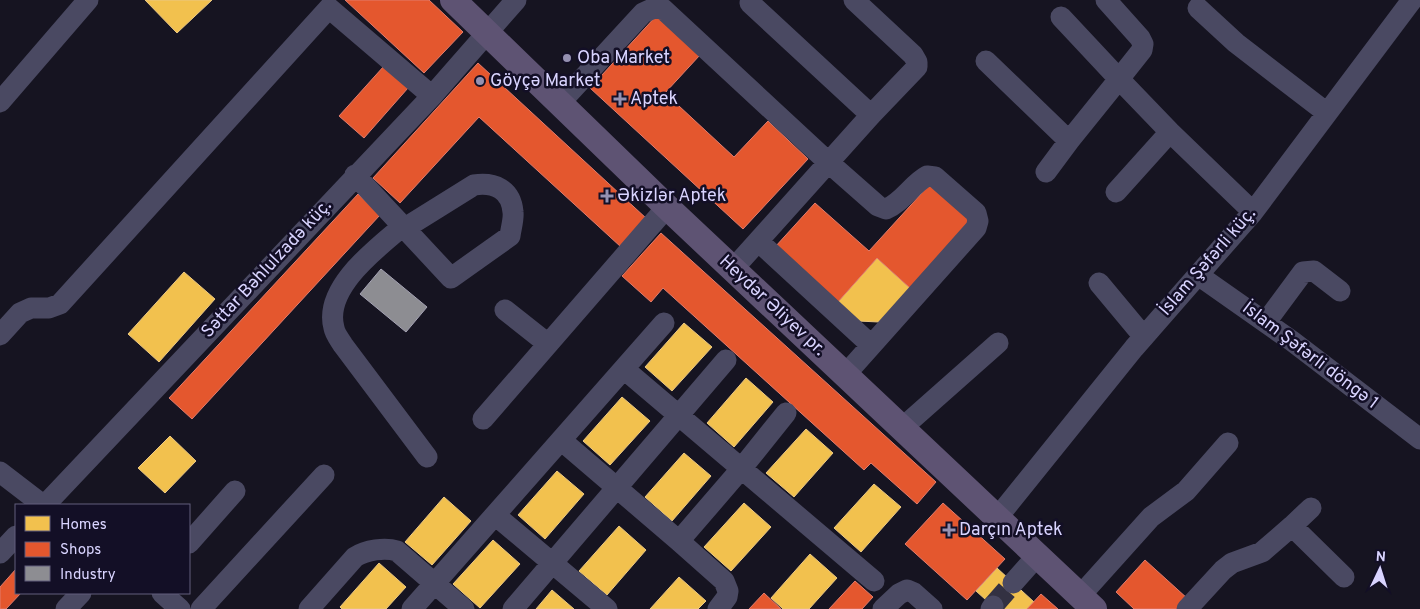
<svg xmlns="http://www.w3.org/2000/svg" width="1420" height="609" viewBox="0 0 1420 609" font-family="Overpass,sans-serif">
<rect width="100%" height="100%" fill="#161421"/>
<path fill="#f2c14e" stroke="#eac783" d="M145,0H212L177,33Z
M877,258L910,288L879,322L858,321L837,303Z
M184,272L215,299L159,362L128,334Z
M684,323L712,347L672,391L645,367Z
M746,378L773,402L734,447L707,423Z
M622,397L650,421L610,465L583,441Z
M806,429L833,453L794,497L766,473Z
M170,436L196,461L165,493L138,468Z
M684,453L711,476L672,521L645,497Z
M557,471L584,494L545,539L518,515Z
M874,484L901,507L861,552L834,528Z
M444,497L471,521L432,565L405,542Z
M744,503L771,527L731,571L704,547Z
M619,526L646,550L607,595L579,571Z
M493,540L520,564L480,608L453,584Z
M810,554L837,578L809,609H783L771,598Z
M379,563L406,587L386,609H342L340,607Z
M997,568L1034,602L1027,609H996L976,591Z
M679,577L706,601L698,609H650Z
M552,590L574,609H536Z"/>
<path fill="#e4572e" stroke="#e17c6d" d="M345,0H429L463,32L424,73Z
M657,15L700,55L665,93L734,157L768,121L808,159L743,229L590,88Z
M478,63L647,219L621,247L479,117L400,203L373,178Z
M384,66L408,88L364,138L339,116Z
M931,183L972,220L910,288L877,258L837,303L775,247L815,203L869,251Z
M358,194L380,215L192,419L169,398Z
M661,233L936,482L917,504L871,463L864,470L663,288L651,302L622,276Z
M943,503L1005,559L967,600L905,544Z
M1145,560L1188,599L1179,609H1134L1116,592Z
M16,569V593H21L6,609H0V587Z
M855,581L873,597L862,609H829Z
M764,593L781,609H749Z
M1041,594L1058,609H1027Z"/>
<path fill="#8d8d92" stroke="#a4a2b3" d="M381,269L427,307L406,332L360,294Z"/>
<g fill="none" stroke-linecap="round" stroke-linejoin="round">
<path stroke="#333142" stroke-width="21" stroke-dasharray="21 11" stroke-linecap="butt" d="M993,606L1013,583"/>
<path stroke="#4a4962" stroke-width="21" d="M1106,0L1140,38L1143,44L1142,50L1119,79L1170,132L1253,212
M750,3L871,115
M1198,8L1236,43L1327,113
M986,61L1069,141L1119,79L1061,17
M0,102L88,0
M560,103L643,13L654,8L663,9L828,162L878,206L886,209C903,202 912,184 927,176L935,177L976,213L978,221L976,228L845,375
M1046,172L1069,141
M355,175L451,278L510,236C511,228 514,219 513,212C511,189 494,182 474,185L405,228
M1116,192L1170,132
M403,226C377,248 323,288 334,328C335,334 340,340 343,345L427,457
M758,241L871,345
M733,269L871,115L917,67V62L913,55L854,0
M1198,275L1292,341L1420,439
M1099,283L1144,337
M505,310L548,344
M1266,322L1303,272L1314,271L1340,291
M0,335L20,313L31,308H49L60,304L329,8L432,96
M624,369L874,581
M483,419L667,207
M902,428L998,343
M561,440L679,541L724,581L728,591L727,597L718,609
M0,472L43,505
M45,505L432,96L516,0
M495,515L607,609
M997,518L1134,348L1253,212L1412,0
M1292,526L1311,508
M679,541L741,469L786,413
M189,543L235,491
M0,553L16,536
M1013,583L1037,556
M162,593L180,609
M1080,596L1151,517L1186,491L1228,443
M66,609L81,593
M201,609L324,475
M309,609L355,557C366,550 385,547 397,551L464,609
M412,609L664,323
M513,609L726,360
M883,609L899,594L907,590L914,593L932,609
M991,609L993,606
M1187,609L1223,570L1232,563L1262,552L1292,526L1344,577"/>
<path stroke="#5e5373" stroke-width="26" d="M453,0L667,207L1094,609"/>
</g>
<g fill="#9591b1" stroke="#130f26" stroke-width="2">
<circle cx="567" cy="58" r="5"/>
<circle cx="480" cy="81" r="5"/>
<path d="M617.5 91.5h5v5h5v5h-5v5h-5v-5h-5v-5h5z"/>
<path d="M604.5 188.5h5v5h5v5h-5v5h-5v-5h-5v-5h5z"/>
<path d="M946.5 522.5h5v5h5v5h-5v5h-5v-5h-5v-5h5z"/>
</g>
<g text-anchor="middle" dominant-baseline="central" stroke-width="5" stroke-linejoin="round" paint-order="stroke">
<g font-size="18" fill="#d9d4ff" stroke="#130f26" text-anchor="start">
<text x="577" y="58">Oba Market</text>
<text x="490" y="81">Göyçə Market</text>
<text x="630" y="99">Aptek</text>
<text x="617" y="196">Əkizlər Aptek</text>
<text x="959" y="530">Darçın Aptek</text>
</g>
<g font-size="18" fill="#d9d4ff" stroke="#130f26">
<text transform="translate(1208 262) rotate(-49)">İslam Şəfərli küç.</text>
<text transform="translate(267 269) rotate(-47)">Səttar Bəhlulzadə küç.</text>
<text transform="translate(772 306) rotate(43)">Heydər Əliyev pr.</text>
<text transform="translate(1310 356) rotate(37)">İslam Şəfərli döngə 1</text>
</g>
</g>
<rect x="15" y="504" width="175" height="90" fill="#130f26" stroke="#625e7d"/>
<rect x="25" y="516" width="25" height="15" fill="#f2c14e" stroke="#625e7d"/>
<text x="60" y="529" font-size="15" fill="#d9d4ff">Homes</text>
<rect x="25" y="542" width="25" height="15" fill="#e4572e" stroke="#625e7d"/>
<text x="60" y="554" font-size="15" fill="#d9d4ff">Shops</text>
<rect x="25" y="566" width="25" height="15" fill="#8d8d92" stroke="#625e7d"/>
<text x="60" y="579" font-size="15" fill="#d9d4ff">Industry</text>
<g transform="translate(1380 569) rotate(4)" stroke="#130f26" stroke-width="4" paint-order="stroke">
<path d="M0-4L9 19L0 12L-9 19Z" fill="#d9d4ff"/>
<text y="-8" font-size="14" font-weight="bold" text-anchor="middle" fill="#d9d4ff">N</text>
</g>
</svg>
